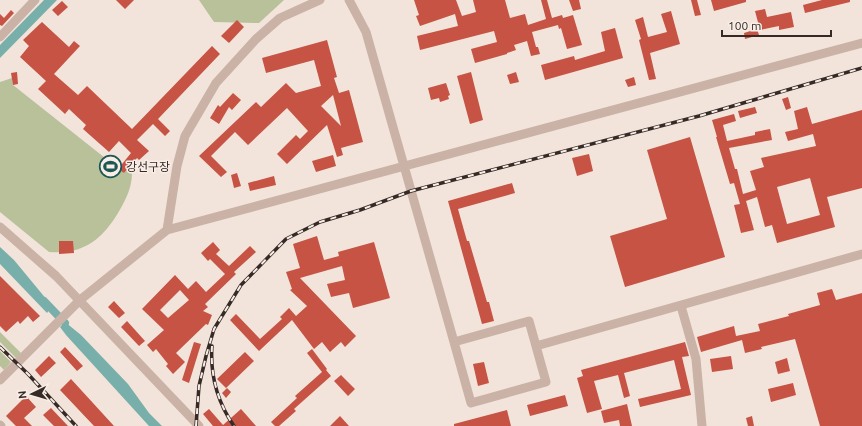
<svg xmlns="http://www.w3.org/2000/svg" width="862" height="426" viewBox="0 0 862 426" font-family="Ubuntu,'Noto Sans KR',sans-serif">
<rect width="100%" height="100%" fill="#f2e4da"/>
<path fill="#b8c19a" d="M199,0H284L259,23L214,22Z
M12,78L13,85L124,173L131,165C134,180 129,193 122,206C105,237 86,255 49,252L0,212V82Z
M0,332L21,353L16,358L0,342Z
M0,351L11,362L4,370L0,366Z"/>
<path fill="#79afaa" d="M44,0H57L0,58V45Z
M0,247L14,260L52,306L47,313L0,264Z
M65,322L81,335L128,384L149,413L162,426H149L66,335L60,327Z"/>
<g fill="none" stroke-linecap="round" stroke-linejoin="round">
<path stroke="#79afaa" stroke-width="8" d="M44,301L65,323"/>
</g>
<path fill="#c65344" fill-rule="evenodd" d="M116,0H134L125,9Z
M414,0H456L462,16L476,12L473,0H505L510,18L525,14L528,25L546,19L541,0H547L552,18L562,15L563,18L573,15L582,45L567,49L561,28L559,29L558,25L532,32L536,47H538L540,54L531,56L527,41L514,45L516,50L507,53V54L475,63L471,49L497,42L494,31L420,50L417,36L458,26L455,14L420,26L416,16L419,15Z
M569,0H579L581,9L573,11Z
M691,0H697L701,15L695,16Z
M711,0H746V2L714,11Z
M822,0H850V2L805,13L803,5Z
M62,1L68,7L58,16L52,10Z
M765,9L767,17L791,12L794,27L779,30V26L760,30L755,11Z
M11,10L14,13L2,26L0,25V14L4,18Z
M671,11L680,44L650,53L656,79L649,80L639,40L641,39L635,20L643,17L648,37L667,32L661,14Z
M237,20L244,27L229,43L221,36Z
M42,22L69,47L74,41L80,46L54,74L78,95L87,86L132,129L212,46L220,54L158,119L170,131L165,136L153,124L137,140L149,151L139,160L137,158L124,173L118,169L131,153L119,141L109,152L83,129L86,125L69,109L65,114L38,89L46,81L20,57L29,46L23,40Z
M615,28L623,58L545,80L541,65L574,56L575,60L605,51L601,32Z
M757,29L759,35L745,39L744,33Z
M327,40L337,77L334,78L339,93L349,90L363,142L341,148L343,155L337,157L327,125L287,164L277,154L296,135L300,139L308,131L287,108L248,145L235,132L211,156L227,172L221,177L199,156L256,102L261,107L286,83L296,93L321,86L314,60L266,73L262,58ZM333,95L341,126L321,106Z
M17,72L18,84L13,85L11,73Z
M471,72L483,120L470,124L457,76Z
M516,72L519,82L510,84L507,75Z
M634,77L636,85L628,87L625,80Z
M446,83L450,95L448,96L449,99L440,102L439,98L431,100L428,88Z
M233,93L241,100L232,110L229,107L219,124L210,118L218,105L220,107Z
M788,97L791,108L786,110L782,99Z
M755,107L757,113L740,118L738,111Z
M807,107L812,124L862,110V188L827,197L835,227L777,243L772,225L765,227L757,197L746,201L754,230L741,233L734,205L740,204L734,183L730,184L716,137H717L712,120L734,114L736,121L723,125L727,141L755,135V132L770,129L772,140L729,148L735,169H737L743,194L756,190L750,171L764,167L761,158L816,146L813,134L788,141L785,132L798,129L794,111ZM810,178L820,215L787,224L777,187Z
M690,137L725,257L625,287L610,236L667,219L647,150Z
M589,154L593,171L577,176L572,158Z
M333,155L336,166L316,172L312,161Z
M237,173L241,186L234,188L231,175Z
M274,176L276,185L250,191L248,183Z
M512,183L515,193L458,209L467,241H469L487,302H489L494,321L482,324L448,201Z
M317,236L324,260L339,256L338,252L374,242L390,298L353,308L349,293L331,297L327,284L345,280L342,266L300,278L356,336L345,347L341,342L330,352L322,342L314,349L292,320L259,351L230,320L236,314L260,339L282,319L280,317L289,308L296,316L307,306L290,290L292,289L286,272L300,268L293,244Z
M59,241H73L74,253L59,254Z
M213,242L220,250L216,254L229,266L250,246L256,252L234,272L236,274L205,304L208,307L203,311L212,315L208,325L206,324L176,353L185,362L173,374L166,366L168,364L156,349L153,352L147,345L164,330L142,309L175,275L188,289L196,281L206,292L225,274L210,259L208,261L201,253ZM180,290L189,300L168,318L160,310Z
M0,276L40,316L33,322L28,316L20,324L18,321L6,332L0,326Z
M832,289L836,300L862,293V426H820L795,339L761,347L762,349L745,353L742,340L701,352L697,337L734,326L736,336L760,331L758,324L789,316L788,314L820,305L817,293Z
M114,301L125,313L119,318L108,307Z
M127,321L145,341L139,346L121,327Z
M194,342L201,344L189,383L182,380Z
M685,342L689,356L682,357L691,395L640,407L638,399L681,389L674,360L624,373L630,396L624,398L618,375L594,381L602,409L587,413L577,378L583,376L581,370Z
M65,347L83,366L77,371L60,352Z
M312,349L327,369L326,370L331,376L294,409L296,411L279,426H275L271,422L297,398L295,396L322,372L307,353Z
M245,352L254,361L226,388L217,379Z
M49,356L56,363L41,377L35,370Z
M731,356L733,369L712,372L710,359Z
M787,358L790,371L778,374L775,362Z
M484,362L489,383L478,386L473,364Z
M341,375L355,389L348,396L334,381Z
M71,379L114,426H94L60,390Z
M793,383L796,395L771,402L768,389Z
M227,388L231,392L226,398L222,393Z
M565,395L568,406L530,416L527,405Z
M26,396L36,407L24,418L32,426H16L6,416Z
M627,404L632,426H620L619,420L604,423L601,411Z
M51,408L68,426H54L43,415Z
M209,409L223,425L241,409L256,426H213L203,414Z
M507,410L511,426H454V424Z
M340,416L349,426H330Z
M752,416L754,426H748L746,418Z"/>
<g fill="none" stroke-linecap="round" stroke-linejoin="round">
<path stroke="#cab2a6" stroke-width="9" d="M349,0L366,32L454,342
M0,37L35,0
M0,227L56,276L199,426
M167,230L177,166L185,136L216,83L256,39L280,18L320,0
M681,306L696,359L702,426
M529,321L546,382L471,403L454,342Z
M536,346L862,254
M0,380L80,300L167,230L862,43
M0,425L1,426"/>
<defs>
<path id="rail" d="M212,346C210,375 218,403 234,426
M0,347L28,374L76,426
M196,426L199,386L206,356L214,329L241,285L286,239L320,222L360,210L411,191L699,116L862,68"/>
</defs>
<use href="#rail" stroke="#362a27" stroke-width="3.5"/>
<use href="#rail" stroke="#f9eee7" stroke-width="2" stroke-dasharray="6" stroke-linecap="butt"/>
</g>
<defs>
<symbol id="stadium-ring" viewBox="-11 -11 22 22"><circle r="9.5" fill="#f9eee7" stroke="#1d5754" stroke-width="1.5"/><path d="M0-5a6.5 5 0 1 0 0 10a6.5 5 0 1 0 0-10ZM-3.5-1.8h7v3.6h-7Z" fill="#1d5754"/></symbol>
</defs>
<g fill-rule="evenodd">
<use href="#stadium-ring" x="98" y="154" width="25" height="25"/>
</g>
<g text-anchor="middle" dominant-baseline="central" stroke-width="3" stroke-linejoin="round" paint-order="stroke">
<g font-size="12" fill="#362a27" stroke="#f9eee7" text-anchor="start">
<text x="126" y="166">강선구장</text>
</g>
</g>
<g transform="translate(32 394) rotate(265)" stroke="#f9eee7" stroke-width="3" paint-order="stroke">
<path d="M0-3L7 15L0 10L-7 15Z" fill="#362a27"/>
<text y="-6" font-size="11" font-weight="bold" text-anchor="middle" fill="#362a27">N</text>
</g>
<path d="M722 30v6h109v-6" fill="none" stroke="#362a27" stroke-width="2"/>
<text x="728" y="30" font-size="12" fill="#362a27" stroke="#f9eee7" stroke-width="3" paint-order="stroke">100 m</text>
</svg>
